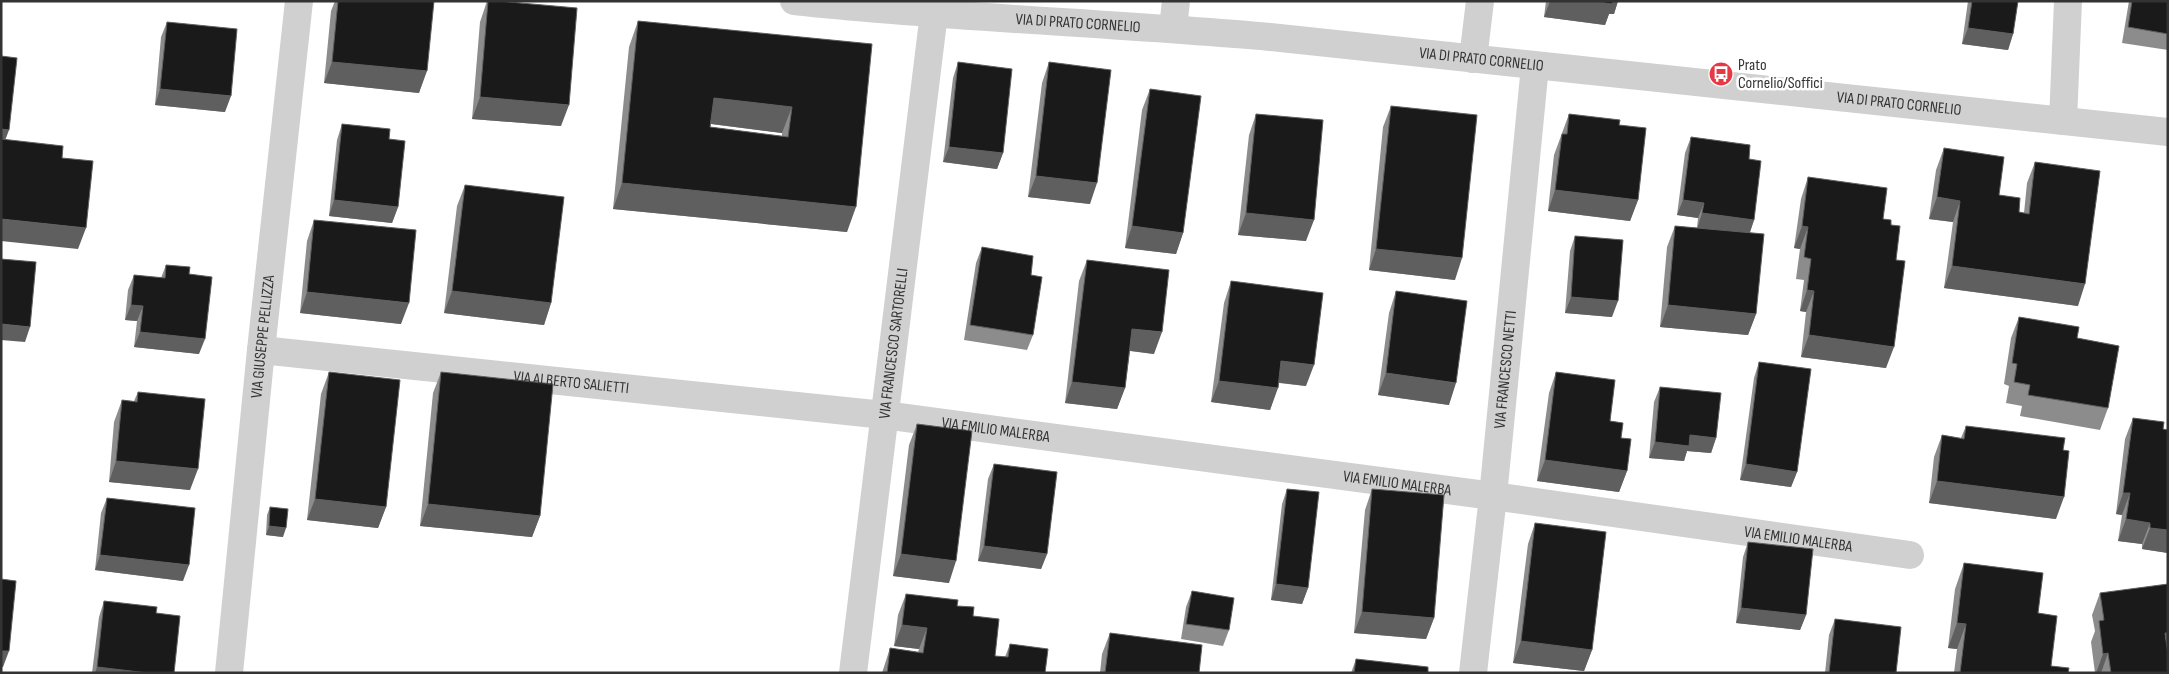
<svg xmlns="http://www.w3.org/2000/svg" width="2169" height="674" viewBox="0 0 2169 674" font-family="'Sofia Sans Condensed',sans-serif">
<rect width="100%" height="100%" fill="#fff"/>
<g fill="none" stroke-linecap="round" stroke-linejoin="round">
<g stroke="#d0d0d0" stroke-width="28">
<path id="s1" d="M794,1C952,18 1111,23 1270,37L2168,132"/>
<path d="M1173,28L1176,1"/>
<path d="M1473,59L1480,1"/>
<path d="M2063,121L2068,1"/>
<path id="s2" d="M261,350L884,415L1493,496L1910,555"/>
<path id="s3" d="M229,673L261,350L299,1"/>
<path id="s4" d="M853,673L934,13"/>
<path id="s5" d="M1473,673L1493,496L1535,66"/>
</g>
</g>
<path fill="#8c8c8c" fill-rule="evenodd" d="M335,1H434L419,93L324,83L331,11Z
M487,1L561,126L472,119L480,22Z
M1546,1H1618L1614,14H1609L1605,25L1544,17Z
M1968,1H2018L2013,34L2008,50L1962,44Z
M2129,1H2168V50L2122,43Z
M638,21L872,44L847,232L613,209L629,47ZM711,124L782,133V136L710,127Z
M167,22L225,112L155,105L161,37Z
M958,62L1003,153L997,169L943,162L953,78Z
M1049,62L1090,204L1028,197L1042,83Z
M1150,89L1183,233L1176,254L1125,248L1142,110Z
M1391,106L1455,280L1369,270L1383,127Z
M1256,114L1306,241L1238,235L1249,135Z
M1569,114L1619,125L1638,200L1630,221L1548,211L1554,155Z
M342,124L389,139L398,207L392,223L329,216L337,140Z
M1691,137L1749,159L1754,220L1750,232L1756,314L1748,335L1660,327L1667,247L1675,226L1697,228L1698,218L1677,215L1685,153Z
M1944,148L1999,195L2019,212L2024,213L2027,183L2035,162L2078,306L1944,288L1953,222L1929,219L1936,170Z
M1808,177L1883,219L1891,225L1896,260L1886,368L1801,357L1806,312L1800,311L1804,280L1796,279L1800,249L1794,248L1801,199Z
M465,185L551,303L544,325L444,313L457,206Z
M314,220L401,324L300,313L307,241Z
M1575,236L1612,317L1565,313L1570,251Z
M982,247L1031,275L1033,335L1027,350L964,340L976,263Z
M1087,260L1154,354L1130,351L1125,388L1117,409L1065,403L1079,281Z
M166,265L189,274L199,354L134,347L137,321L125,320L128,290L134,275L161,278Z
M1231,281L1306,386L1279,383L1270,410L1211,402L1224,303Z
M1396,291L1449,405L1378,395L1389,313Z
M2019,317L2077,338L2108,408L2100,430L2020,416L2022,406L2006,403L2009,386L2004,384L2011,338Z
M1759,362L1797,472L1791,487L1740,480L1754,378Z
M329,372L386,507L378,528L307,520L321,394Z
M441,372L540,516L532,537L420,526L433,393Z
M1556,372L1610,421L1621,438L1627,471L1619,492L1537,481L1549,393Z
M1660,387L1716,438L1711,453L1687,451L1684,461L1649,458L1654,402Z
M138,392L190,490L109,482L114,422L122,400L134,401Z
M2133,418L2163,429L2168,430V553L2142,549V544L2118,541L2122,515L2116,514L2125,439Z
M917,424L949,583L893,576L909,445Z
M1966,426L2056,519L1929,503L1934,457L1942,435L1961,438Z
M994,464L1047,554L1041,569L978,561L988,479Z
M1287,489L1308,588L1302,604L1271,600L1282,504Z
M1372,489L1434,618L1426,639L1354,633L1365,510Z
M107,498L183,581L95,570L101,513Z
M270,507L283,537L266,535L267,515Z
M1535,523L1592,650L1584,671L1513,663L1528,544Z
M1748,542L1806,615L1800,630L1736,623L1743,557Z
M1964,563L2038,613L2051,666L2068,673H1954L1957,649L1948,648L1955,589Z
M1192,591L1229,630L1223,646L1181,639L1186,607Z
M2100,593L2168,673H2095L2091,642L2095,631L2092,615Z
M906,594L957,606L973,616L995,656L1005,657L1010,644L1045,673H882L890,648L918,652L919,649L894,646L898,615Z
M104,601L156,613L174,673H92L99,617Z
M1835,619L1896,673H1825L1829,635Z
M1110,633L1199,673H1100L1102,654Z
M1356,659L1428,673H1351Z"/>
<path fill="#5f5f5f" d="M1550,1H1618L1614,14H1609L1605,25L1544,17Z
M1968,28L2013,34L2008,50L1962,44Z
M332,62L427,71L419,93L324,83Z
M160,89L231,96L225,112L155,105Z
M480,97L569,105L561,126L472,119Z
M714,98L792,107L782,133L704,123Z
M1,129L9,130L3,146L1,145Z
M949,147L1003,153L997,169L943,162Z
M1036,176L1097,183L1090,204L1028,197Z
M622,183L856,207L847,232L613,209Z
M1555,190L1638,200L1630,221L1548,211Z
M1937,197L1960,201L1953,222L1929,219Z
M334,200L398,207L392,223L329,216Z
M1683,200L1704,203L1698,218L1677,215Z
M1246,213L1314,220L1306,241L1238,235Z
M1702,213L1754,220L1749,235L1697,229Z
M1,219L86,228L78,249L1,241Z
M1132,226L1183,233L1176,254L1125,248Z
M1802,226L1808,227L1800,249L1794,248Z
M1376,249L1462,258L1455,280L1369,270Z
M1952,266L2085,284L2078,306L1944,288Z
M1807,290L1814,291L1806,312L1800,311Z
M452,291L551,303L544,325L444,313Z
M307,292L409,303L401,324L300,313Z
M1571,297L1618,301L1612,317L1565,313Z
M131,305L143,306L137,321L125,320Z
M1668,305L1756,314L1748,335L1660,327Z
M1,324L30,327L25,342L1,340Z
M1132,329L1162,332L1154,354L1124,350Z
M140,332L205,339L199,354L134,347Z
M1809,335L1894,347L1886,368L1801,357Z
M1281,361L1314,365L1306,386L1274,382Z
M1386,373L1456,383L1449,405L1378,395Z
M1219,381L1278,388L1270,410L1211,402Z
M1072,382L1125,388L1117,409L1065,403Z
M1690,435L1716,438L1711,453L1687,451L1684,461L1649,458L1655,442Z
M1545,460L1627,471L1619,492L1537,481Z
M116,461L198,469L190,490L109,482Z
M1746,464L1797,472L1791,487L1740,480Z
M1937,481L2064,497L2056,519L1929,503Z
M2123,493H2130L2122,515L2116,514Z
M315,499L386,507L378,528L307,520Z
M428,504L540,516L532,537L420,526Z
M2126,519L2150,523L2142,544L2118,541Z
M269,526L286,528L283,537L266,535Z
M2150,528L2168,530V553L2142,549Z
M984,546L1047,554L1041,569L978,561Z
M901,554L956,561L949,583L893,576Z
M100,555L189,565L183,581L95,570Z
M1276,584L1308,588L1302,604L1271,600Z
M1741,608L1806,615L1800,630L1736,623Z
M1362,612L1434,618L1426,639L1354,633Z
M1957,623L1966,624L1957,649L1948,648Z
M902,625L927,628L919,649L894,646Z
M2165,633H2168V653Z
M1521,641L1592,650L1584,671L1513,663Z
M1,651H9L3,667H1Z
M2108,653L2101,673H2096L2103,654Z
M97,667L148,673H95Z"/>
<path fill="#1a1a1a" stroke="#5f5f5f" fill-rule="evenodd" d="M338,1H434L427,71L332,62Z
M488,1H498L577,8L569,105L480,97Z
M1592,1H1613L1612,4Z
M1972,1H2018L2013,34L1968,28Z
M2132,1H2168V34L2128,27Z
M638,21L872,44L856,207L622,183ZM714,98L792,107L788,137L710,127Z
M167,22L237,29L231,96L160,89Z
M1,56L17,58L9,130L1,129Z
M958,62L1012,69L1003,153L949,147Z
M1049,62L1111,70L1097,183L1036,176Z
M1150,89L1201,96L1183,233L1132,226Z
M1391,106L1477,115L1462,258L1376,249Z
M1256,114L1323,120L1314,220L1246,213Z
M1569,114L1620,120L1619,125L1646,128L1638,200L1555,190L1562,134H1567Z
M342,124L390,129L389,139L405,141L398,207L334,200Z
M1691,137L1750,145L1749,159L1761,161L1754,220L1702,213L1704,203L1683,200Z
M1,139L63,146L62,158L93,161L86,228L1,219Z
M1944,148L2004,157L1999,195L2020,198L2019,212L2029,214L2035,162L2100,171L2085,284L1952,266L1960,201L1937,197Z
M1808,177L1887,188L1883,219L1891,220V225L1900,226L1896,260L1905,261L1894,347L1809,335L1814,291L1807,290L1811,259L1804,257L1808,227L1802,226Z
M465,185L564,197L551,303L452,291Z
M314,220L416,230L409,303L307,292Z
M1675,226L1764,234L1756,314L1668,305Z
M1575,236L1623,240L1618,301L1571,297Z
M982,247L1033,256L1031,275L1042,277L1033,335L970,325Z
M1,259L36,262L30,327L1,324Z
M1087,260L1169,270L1162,332L1132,329L1125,388L1072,382Z
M166,265L190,267L189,274L212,277L205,339L140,332L143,306L131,305L134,275L165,278Z
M1231,281L1323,293L1314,365L1281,361L1278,388L1219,381Z
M1396,291L1467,301L1456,383L1386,373Z
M2019,317L2079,327L2077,338L2119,346L2108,408L2028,395L2030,385L2014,382L2017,364L2012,363Z
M1759,362L1811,369L1797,472L1746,464Z
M329,372L400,380L386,507L315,499Z
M441,372L553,384L540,516L428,504Z
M1556,372L1615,380L1610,421L1623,423L1621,438L1631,439L1627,471L1545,460Z
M1660,387L1721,393L1716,438L1690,435L1689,446L1655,442Z
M138,392L205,399L198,469L116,461L122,400L137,402Z
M2133,418L2164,422L2163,429L2168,430V530L2150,528V523L2126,519L2130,493H2123Z
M917,424L972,431L956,561L901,554Z
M1966,426L2065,438L2063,450L2069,451L2064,497L1937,481L1942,435L1964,439Z
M994,464L1057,472L1047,554L984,546Z
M1287,489L1319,492L1308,588L1276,584Z
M1372,489L1444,495L1434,618L1362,612Z
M107,498L195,508L189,565L100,555Z
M270,507L288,509L286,528L269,526Z
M1535,523L1606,532L1592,650L1521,641Z
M1748,542L1813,549L1806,615L1741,608Z
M1964,563L2043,573L2038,613L2057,616L2051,666L2069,668L2068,673H1960L1966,624L1957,623Z
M1,579L16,581L9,651H1Z
M2168,584V633H2165L2168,655V673H2111L2108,653L2103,654L2099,621L2104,620L2100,593Z
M1192,591L1234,598L1229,630L1186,624Z
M906,594L958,600L957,606L974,607L973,616L999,619L995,656L1008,657L1010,644L1048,649L1045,673H887L890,648L923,653L927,628L902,625Z
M104,601L157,607L156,613L180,616L174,673H148L97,667Z
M1835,619L1901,627L1896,673H1829Z
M1110,633L1202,645L1199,673H1105Z
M1356,659L1428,667V673H1354Z"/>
<defs>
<symbol id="bus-disc" viewBox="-11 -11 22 22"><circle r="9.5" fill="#e63946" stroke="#fff"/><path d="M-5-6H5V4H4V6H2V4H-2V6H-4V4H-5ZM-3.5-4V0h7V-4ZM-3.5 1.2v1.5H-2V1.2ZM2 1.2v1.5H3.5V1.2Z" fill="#fff"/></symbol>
</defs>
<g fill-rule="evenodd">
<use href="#bus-disc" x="1707" y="60" width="28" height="28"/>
</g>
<g text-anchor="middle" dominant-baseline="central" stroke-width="5" stroke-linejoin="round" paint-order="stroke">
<g font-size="16" fill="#333" stroke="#fff">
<text stroke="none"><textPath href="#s1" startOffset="285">VIA DI PRATO CORNELIO</textPath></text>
<text stroke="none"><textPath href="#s1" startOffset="690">VIA DI PRATO CORNELIO</textPath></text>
<text stroke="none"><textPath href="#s1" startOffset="1110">VIA DI PRATO CORNELIO</textPath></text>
<text stroke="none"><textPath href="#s3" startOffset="338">VIA GIUSEPPE PELLIZZA</textPath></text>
<text stroke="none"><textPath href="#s4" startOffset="332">VIA FRANCESCO SARTORELLI</textPath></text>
<text stroke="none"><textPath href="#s5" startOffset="305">VIA FRANCESCO NETTI</textPath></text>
<text stroke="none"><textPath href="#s2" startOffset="312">VIA ALBERTO SALIETTI</textPath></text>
<text stroke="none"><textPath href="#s2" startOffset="739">VIA EMILIO MALERBA</textPath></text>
<text stroke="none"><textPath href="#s2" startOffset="1144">VIA EMILIO MALERBA</textPath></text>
<text stroke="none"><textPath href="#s2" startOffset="1549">VIA EMILIO MALERBA</textPath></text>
</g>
<g font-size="16" fill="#333" stroke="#fff" text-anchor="start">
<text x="1738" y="65">Prato<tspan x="1738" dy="18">Cornelio/Soffici</tspan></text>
</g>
</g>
<rect width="2169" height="674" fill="none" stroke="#333333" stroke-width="5"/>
</svg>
